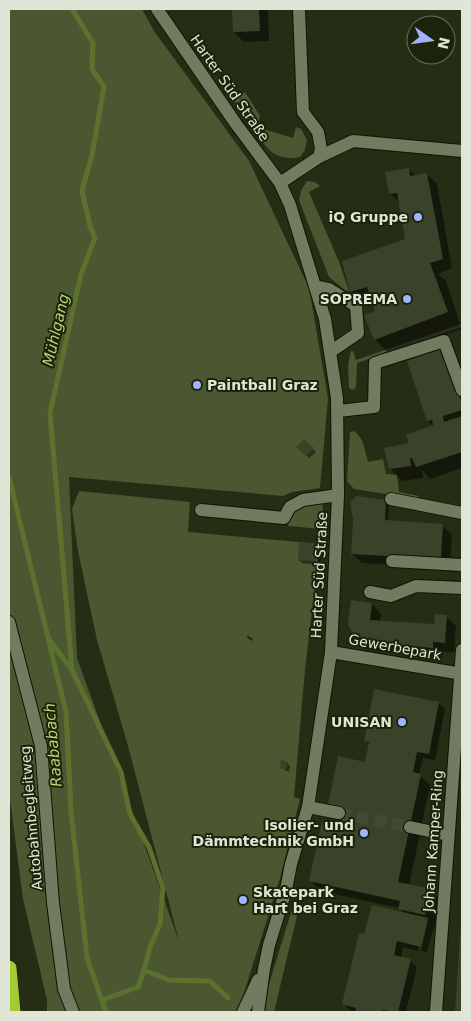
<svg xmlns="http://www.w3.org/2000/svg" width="471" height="1021" viewBox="0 0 471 1021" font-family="'DejaVu Sans',sans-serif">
<rect width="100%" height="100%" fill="#252d15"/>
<path fill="#4a5730" d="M9,9H142L154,31L249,161L309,288L328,398L320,488L292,492L283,496L69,477L77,658L179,941L128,746L97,640L78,551L72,509L79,491L190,502L188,532L320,544L305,669L294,797L300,799L280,878L238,1012H47V1000L23,899L9,792Z
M245,92L260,116L257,127L293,138L296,127L301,129L307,140L305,150L300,157C291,159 281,158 273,153C260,143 243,114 233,99Z
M307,181L315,182L320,186L309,192L339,262L349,291H346L329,277L299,200L301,191Z
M461,324L462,327L357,363L356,387L353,390L349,388L348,365L351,351H353L356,360Z
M354,431C364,438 365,451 368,462L383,459L386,474L397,475L399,492L419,496L418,499L354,489L347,481L350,432Z
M323,502L321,529L288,526C291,505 305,506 323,502Z
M293,906L294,913L297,916L274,1012H262L264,1000Z"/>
<path fill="#0007" d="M234,9H268L269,41L244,42L234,32Z
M408,169L416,176L427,174L437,184L452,268L438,274L446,281L462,329L391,356L375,339L377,311L372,298L361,301L352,292L343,261L407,240L400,203L390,194Z
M462,382V468L430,479L422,470L423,478L402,481L390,468L410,444L434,427L428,421Z
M304,440L316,452L309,458L298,447Z
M386,502L389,505L388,522L442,525L452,535L450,569L362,563L352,554Z
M319,545L322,548L320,565L302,563L299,560Z
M372,604L381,614L380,622L435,625L446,616L456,626L454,652H443L442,657L369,650L358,640Z
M247,635L253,639L252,641L247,638Z
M438,703L445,709L435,760L423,758L419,775L430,785L409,886L430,890L440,900L435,924L427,952L421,951L428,922H426L418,951L403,947L401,958L410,961L417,967L406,1012H357L350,1010L344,1004L365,935L404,914L400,908L320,891L311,881L338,826L339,813L330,804L366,763L370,745L366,741Z
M287,763L290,766L289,772L281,768Z
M462,905V1012H456Z"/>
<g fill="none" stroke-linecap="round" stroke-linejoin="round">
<path stroke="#5d712e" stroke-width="5" d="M9,477L66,712L71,811L87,958L106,1012
M48,638L72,670L121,772L130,814L149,847L163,888L160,924L150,947L144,970
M72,670L50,413L81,274L95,238L90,226L82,191L92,155L104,87L92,69L93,43L72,9
M102,1000L138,987L144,970L168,980L210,981L228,998"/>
</g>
<path fill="#3a432a" d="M232,9H259L260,31L233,32Z
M409,168L410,176L427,173L443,259L430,263L448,312L374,340L364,315L375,311L367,287L350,292L342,261L405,239L397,193L389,194L385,172Z
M443,348L462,404V410L443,416L444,422L462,416V452L416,467L412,458H410L411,466L389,469L384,448L409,443L406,435L433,425L432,420L427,421L407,361Z
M304,439L314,448L306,456L296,447Z
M356,496L386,500L385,520L443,524L441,559L351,554L353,518L350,502Z
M299,542L320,544L318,562L298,560Z
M351,600L372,603L370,620L434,624L435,614L447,615L445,643L433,642V648L357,641L348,625Z
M374,689L439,702L429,754L417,752L413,772L421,774L398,882L431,889L425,915L398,909L400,901L309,881L322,821L337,824L341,807L328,804L338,756L365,762L369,742L364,741Z
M281,760L288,762L286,770L280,768Z
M372,905L428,918L421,947L397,941L394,955L411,959L398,1012L382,1010V1012H355L356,1008L342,1004L359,933L364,934Z
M461,921H462V1012H455Z"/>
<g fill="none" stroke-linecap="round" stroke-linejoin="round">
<path stroke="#414932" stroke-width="12" stroke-dasharray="12 6" stroke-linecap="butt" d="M339,813L410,827"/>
<defs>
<path id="minor" d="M157,9L236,124L280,183L290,205L325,319L337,398L338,495L331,652L308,807L291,864L286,890L269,945L264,969L258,1012
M319,157L353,141L462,151
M280,183L319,157L321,149L318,132L303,112L299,9
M315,286L329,289L356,306L358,333L330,352
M338,411L374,407L375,363L444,341L462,390
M391,499L462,513
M201,510L284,518L290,507L303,500L338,495
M392,561L462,565
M370,592L391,596L416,586L462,588
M9,622L41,746L53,903L64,989L73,1012
M331,652L462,674
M308,807L339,813
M410,827L448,835
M243,1012L258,980
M436,1012L462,650"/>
<path id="highway" d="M9,968L13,1012"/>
</defs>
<use href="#minor" stroke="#0e1501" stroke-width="14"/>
<use href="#highway" stroke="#0e1501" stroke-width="16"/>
<use href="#minor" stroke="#717b5f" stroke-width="12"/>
<use href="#highway" stroke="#a3ca32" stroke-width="15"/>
</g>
<g fill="#a1b3fd" stroke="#1c230b" stroke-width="2">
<circle cx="418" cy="217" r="5"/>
<circle cx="407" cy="299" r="5"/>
<circle cx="197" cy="385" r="5"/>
<circle cx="402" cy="722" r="5"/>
<circle cx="364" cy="833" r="5"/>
<circle cx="243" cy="900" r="5"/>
</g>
<g text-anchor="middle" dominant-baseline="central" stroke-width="4" stroke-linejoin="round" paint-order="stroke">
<g font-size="14" fill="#e0e6d6" stroke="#1c230b">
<text transform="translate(230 88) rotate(55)">Harter Süd Straße</text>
<text transform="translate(319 575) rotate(-87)">Harter Süd Straße</text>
<text transform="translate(395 647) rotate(10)">Gewerbepark</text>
<text transform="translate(31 818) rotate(-95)">Autobahnbegleitweg</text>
<text transform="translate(433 841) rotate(-86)">Johann Kamper-Ring</text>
</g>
<g font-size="14" font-weight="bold" fill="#e0e6d6" stroke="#1c230b" text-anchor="end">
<text x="408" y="217">iQ Gruppe</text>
<text x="397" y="299">SOPREMA</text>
<text x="207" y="385" text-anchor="start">Paintball Graz</text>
<text x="392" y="722">UNISAN</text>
<text x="354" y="825">Isolier- und<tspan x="354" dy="16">Dämmtechnik GmbH</tspan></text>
<text x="253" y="892" text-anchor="start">Skatepark<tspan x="253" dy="16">Hart bei Graz</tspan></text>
</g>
<g font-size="15" font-style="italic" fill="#b9d778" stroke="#1c230b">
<text transform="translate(56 330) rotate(-77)">Mühlgang</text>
<text transform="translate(53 745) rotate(-95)">Raababach</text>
</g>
</g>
<rect width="471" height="1021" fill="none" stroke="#e0e6d6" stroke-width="20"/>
<g transform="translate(431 40) rotate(104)"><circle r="24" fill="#1c230b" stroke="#6a715c"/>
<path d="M0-4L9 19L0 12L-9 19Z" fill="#a1b3fd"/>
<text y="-8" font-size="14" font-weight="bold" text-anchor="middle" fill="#e0e6d6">N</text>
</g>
</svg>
